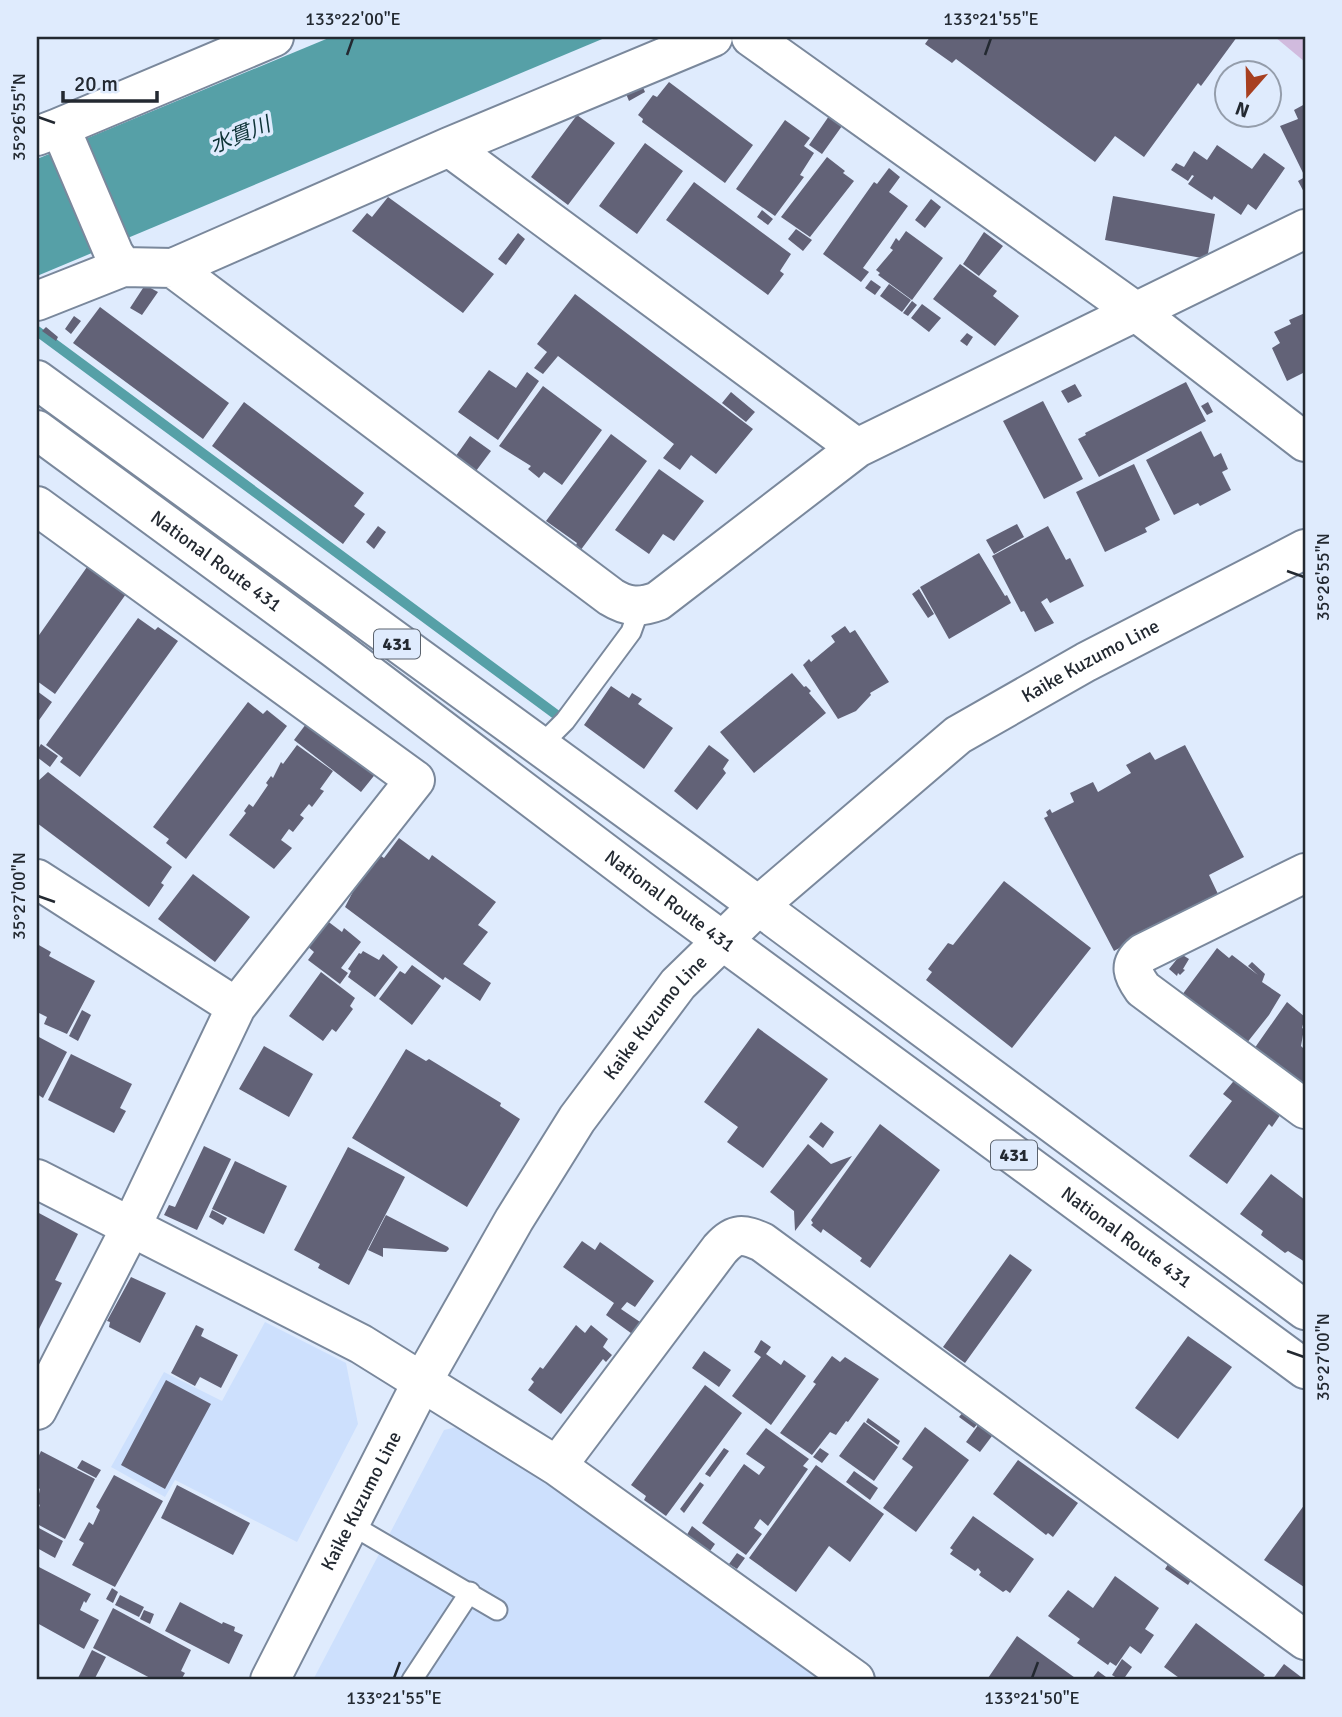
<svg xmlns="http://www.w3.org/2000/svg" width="1342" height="1717" viewBox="0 0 1342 1717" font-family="Signika,'Noto Sans JP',sans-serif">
<rect width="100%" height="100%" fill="#dfebfd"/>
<path fill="#cde0fd" d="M265,1322L346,1363L358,1424L297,1542L175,1480L165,1497L111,1467L164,1372L222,1401Z
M465,1425L826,1680H313L444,1430Z"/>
<path fill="#d1bbde" d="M1275,37H1305V62Z"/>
<path fill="#56a0a7" d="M331,37H607L37,276V159Z"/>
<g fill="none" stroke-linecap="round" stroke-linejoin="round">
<path stroke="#56a0a7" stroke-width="10" d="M37,331L558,716"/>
</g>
<path fill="#626277" d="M930,37H1237L1201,86L1198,83L1144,157L1115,136L1095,162L956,59L952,63L925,44Z
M669,82L753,145L725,183L642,122L643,119L638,115L653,95L657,97Z
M641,83L645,92L629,101L624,89Z
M1305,104V194L1298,181L1305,177L1280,126L1298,119L1294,110Z
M577,115L615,143L568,205L531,177Z
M829,116L842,126L822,154L809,145Z
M785,120L810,138L804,146L814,153L800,175L804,177L775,216L736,189Z
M645,143L683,171L637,234L599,206Z
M1217,145L1252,169L1264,153L1285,168L1256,210L1248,204L1241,215L1214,196L1212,200L1188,184L1194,176L1192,175L1188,181L1171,170L1176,163L1184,167L1194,151L1207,160Z
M827,157L845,171L843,173L854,181L810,237L781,217Z
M889,168L900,177L889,192L908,206L863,268L869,272L861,282L823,254L874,182L877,184Z
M694,182L791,254L780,271L784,274L768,295L666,220Z
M1113,196L1215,214L1207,259L1105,240Z
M388,197L494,274L463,313L352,231L367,213L372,217Z
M931,199L941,207L925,228L915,220Z
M762,210L773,219L768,225L757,217Z
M796,229L812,240L803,251L788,239Z
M906,231L943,258L912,300L878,275L880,273L876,270L893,250L890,248L896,238L899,241Z
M984,232L1003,246L979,276L963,264Z
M518,233L525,239L506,265L498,259Z
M960,264L997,291L993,296L1019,316L995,346L933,299Z
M871,280L881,287L875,295L865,288Z
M889,284L911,300L902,312L880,296Z
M145,285L158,292L142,315L130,308Z
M575,294L753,429L716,474L691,455L680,470L663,458L674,444L558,356L543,374L534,368L547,352L537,344Z
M912,301L917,305L908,316L903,313Z
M922,304L941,318L929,332L911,318Z
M100,307L229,403L203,439L73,343Z
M1305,313V372L1287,381L1272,348L1280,343L1274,332L1291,324L1289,320Z
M74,316L81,321L71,334L65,329Z
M46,327L58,337L56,341L42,331Z
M967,333L973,337L967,346L960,341Z
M489,370L516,388L527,372L539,381L498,440L458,412Z
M1186,382L1206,421L1099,477L1078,439L1086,435L1085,433Z
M1075,384L1082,396L1068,403L1061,391Z
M543,386L602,430L562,485L544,472L539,478L528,469L531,466L499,446Z
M731,392L755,412L746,422L722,403Z
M1043,401L1083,479L1044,499L1003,421Z
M244,402L364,493L354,506L365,514L343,544L212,446Z
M1208,402L1213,412L1207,415L1201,406Z
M1201,431L1214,457L1221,453L1228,469L1222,472L1231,490L1200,506L1198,503L1174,515L1146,460Z
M611,434L647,461L580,551L575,547L577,543L546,521Z
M470,436L491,451L473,475L453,460Z
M1134,464L1160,520L1145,528L1147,532L1105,552L1076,492Z
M659,469L704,501L674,541L663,534L649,554L615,530Z
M1017,524L1024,537L994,554L986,540Z
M378,526L386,532L374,549L366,542Z
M1048,526L1066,560L1070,558L1084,586L1050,603L1047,598L1041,602L1054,623L1035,632L1024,611L1021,612L992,556Z
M979,553L1005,596L1007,595L1011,603L949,639L920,587Z
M87,567L126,594L55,694L37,681V638Z
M919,589L934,614L928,618L912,594Z
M138,618L155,630L158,627L178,641L80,777L60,762L63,758L46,745Z
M845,626L850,633L855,630L889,682L870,693L871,695L856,711L838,719L803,665L809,659L811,662L835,642L831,636Z
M792,673L804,687L806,686L811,691L809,693L826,713L754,773L720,732Z
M611,686L629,698L632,693L642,699L638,704L673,728L644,769L584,725Z
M37,691L52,702L37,723Z
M248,702L263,714L267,710L287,726L186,859L166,843L169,839L153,827Z
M309,720L377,772L361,792L294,740Z
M41,744L58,756L50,767L37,757V751Z
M297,745L333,771L320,789L324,791L312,807L309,804L300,815L304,818L293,832L289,829L281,840L292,848L274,869L229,835L246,813L244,811L249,804L253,807L268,785L266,783L271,776L273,778L281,762L283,764Z
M709,745L729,760L723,769L726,773L697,810L674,791Z
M1185,745L1244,857L1209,875L1218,894L1114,951L1044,818L1048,816L1046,812L1050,809L1052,813L1074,802L1070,793L1093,782L1098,792L1131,773L1126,765L1150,752L1155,760Z
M48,772L172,867L161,883L164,885L149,907L37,823V782Z
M399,838L429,860L432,855L496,902L478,925L488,932L463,964L491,983L480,1001L445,977L443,980L345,907L374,851L384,858Z
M193,874L250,917L215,962L158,919Z
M1004,881L1091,948L1012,1048L926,980L932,972L928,969L948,943L953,945Z
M326,920L342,932L344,928L361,942L341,968L348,973L340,984L308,960L314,952L306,945Z
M37,944L51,952L49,956L95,981L67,1034L44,1024L47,1017L37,1012Z
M1217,948L1229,958L1232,955L1258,975L1248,966L1252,962L1265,974L1262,982L1281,995L1269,1015L1246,1044L1182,995Z
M363,951L379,960L383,954L398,967L375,997L348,977L351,971L348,969L359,953L361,954Z
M1181,954L1189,959L1183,969L1185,970L1180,975L1178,973L1177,976L1169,969Z
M412,965L441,986L412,1025L379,999L400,971L405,974Z
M321,972L355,998L350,1006L353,1009L336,1032L332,1029L323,1041L289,1016Z
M1287,1002L1305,1017L1302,1028L1304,1029L1301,1046L1305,1050V1087L1254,1049Z
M82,1010L91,1015L78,1041L69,1036Z
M758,1028L828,1079L763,1168L727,1142L738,1127L704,1102Z
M37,1036L67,1052L43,1098L37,1094Z
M264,1046L313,1074L289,1117L239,1089Z
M406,1049L426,1061L429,1059L501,1103L500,1106L520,1119L467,1207L352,1138Z
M71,1054L132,1084L120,1108L126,1111L114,1133L48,1100Z
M1237,1077L1283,1111L1272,1127L1269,1124L1227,1184L1189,1156L1232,1101L1223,1094Z
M821,1122L834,1132L823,1148L809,1137Z
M880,1124L940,1170L870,1268L860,1261L862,1258L823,1229L821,1233L811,1225L813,1223L811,1220Z
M808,1144L831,1164L852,1156L795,1231L794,1211L770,1192Z
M204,1146L231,1159L197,1230L164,1215L169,1205L175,1207Z
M348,1147L405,1177L349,1285L318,1268L320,1264L294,1250Z
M235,1161L287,1186L264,1234L212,1209Z
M1271,1174L1305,1200V1262L1288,1251L1285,1253L1261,1235L1263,1231L1240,1214Z
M212,1210L227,1218L223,1225L209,1217Z
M37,1212L78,1234L55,1280L62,1283L37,1333Z
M386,1215L448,1247L449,1249L446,1252L383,1248V1257L368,1250Z
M582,1241L595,1250L600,1242L654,1281L635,1307L627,1302L621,1309L643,1324L635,1336L606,1315L614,1303L563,1267Z
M1010,1254L1032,1270L965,1363L943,1347Z
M131,1277L166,1293L140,1343L109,1327L110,1322L107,1321Z
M196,1325L204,1329L201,1336L238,1355L221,1388L200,1377L195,1386L171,1373Z
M576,1325L585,1333L591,1325L608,1339L603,1347L612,1355L606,1362L603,1359L561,1414L528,1390L534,1382L531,1379L540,1367L543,1369Z
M1188,1336L1232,1367L1178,1439L1135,1408Z
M761,1340L771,1347L766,1354L781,1365L784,1360L806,1376L771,1425L732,1396L761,1357L754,1352Z
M704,1351L731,1370L719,1387L692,1368Z
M832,1356L840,1362L845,1357L879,1379L848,1422L846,1421L836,1435L830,1432L812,1455L780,1433L816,1384L813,1382Z
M166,1380L211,1404L165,1489L121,1465Z
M705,1385L742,1413L666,1516L644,1500L646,1496L631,1485Z
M965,1410L980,1421L974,1428L959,1417Z
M868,1418L900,1441L898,1445L866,1422Z
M981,1421L995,1432L980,1452L966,1442Z
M864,1422L898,1447L874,1481L839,1456Z
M925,1427L969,1460L916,1532L883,1508L913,1467L902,1459Z
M766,1428L809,1459L803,1466L808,1469L768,1526L760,1519L754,1528L762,1534L746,1555L702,1523L744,1464L759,1475L765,1467L746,1454Z
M724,1448L729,1451L710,1477L705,1474Z
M820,1448L829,1454L822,1463L813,1457Z
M41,1451L95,1479L65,1539L37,1524V1512L40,1505L37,1503L40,1489L37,1487V1460Z
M82,1460L101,1470L96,1478L77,1468Z
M1018,1460L1078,1503L1053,1537L1048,1533L1046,1535L993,1494Z
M816,1465L884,1514L850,1562L829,1546L796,1592L749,1558Z
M854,1471L878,1488L870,1500L846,1482Z
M114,1475L163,1501L115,1587L72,1565L84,1543L79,1540L89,1522L93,1525L100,1510L96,1507Z
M700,1482L704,1485L684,1513L680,1509Z
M177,1485L250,1523L233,1555L161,1518Z
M1305,1504V1585L1304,1587L1264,1560Z
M973,1516L1034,1559L1010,1593L1006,1590L1003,1592L979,1575L981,1572L978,1568L975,1571L950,1554L953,1550L950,1548Z
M692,1526L715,1544L708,1554L685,1538Z
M37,1527L63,1541L55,1558L37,1548Z
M737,1553L745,1558L737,1569L729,1564Z
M1170,1561L1193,1577L1188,1585L1165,1569Z
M37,1566L91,1594L86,1603L84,1601L80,1610L99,1620L84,1649L37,1623Z
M1115,1576L1159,1608L1145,1629L1154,1635L1141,1654L1130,1646L1116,1666L1110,1662L1108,1665L1077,1643L1080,1639L1048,1616L1068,1590L1093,1608Z
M112,1588L118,1592L113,1603L106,1599Z
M120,1595L144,1607L139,1617L115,1605Z
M180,1602L222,1624L223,1622L235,1627L234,1631L243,1635L229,1664L165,1631Z
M113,1608L191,1650L181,1671L185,1673L181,1680H154L93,1648Z
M144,1610L154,1614L150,1624L140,1619Z
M1196,1623L1265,1675L1261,1680H1182L1164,1667Z
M1017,1636L1078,1680H991L988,1678Z
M92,1650L106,1657L94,1680H77Z
M1122,1659L1132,1667L1123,1680H1120L1112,1675Z
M1284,1664L1305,1680H1272Z
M1098,1671L1110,1680H1091Z"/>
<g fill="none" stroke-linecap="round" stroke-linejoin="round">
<defs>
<path id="service" d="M539,747L565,721L631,632L640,607
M350,1524L497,1610
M412,1680L470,1592"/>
<path id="minor" d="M751,37L1135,311L1305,442
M58,128L274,37
M37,136L58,128L66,141L114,254L123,267L173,268L449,147L713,37
M449,147L857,448
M173,268L611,597C627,607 640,608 658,601L857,448L1305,229
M37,301L123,267
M37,506L415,780L236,1007L131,1227L37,1410
M1305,873L1143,953C1128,965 1133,975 1143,989L1305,1109
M37,879L236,1007
M422,1382L557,1466L855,1680
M557,1466L720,1249C735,1232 743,1234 762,1242L1305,1640"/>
<path id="tertiary" d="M37,1179L361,1344L422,1382"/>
<g id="secondary">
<path id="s1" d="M270,1680L422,1382L514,1220L577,1119L678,984L758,906L958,735L1086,662L1305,549"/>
</g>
<g id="trunk">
<path d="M37,380L691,856L1305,1310"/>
<path id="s2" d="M37,430L334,648L663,897L1305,1369"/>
</g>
</defs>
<use href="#service" stroke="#7a889c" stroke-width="23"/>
<use href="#minor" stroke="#7a889c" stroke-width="42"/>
<use href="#tertiary" stroke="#7a889c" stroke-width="42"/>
<use href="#secondary" stroke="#7a889c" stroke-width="42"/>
<use href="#trunk" stroke="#7a889c" stroke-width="42"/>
<use href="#service" stroke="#fff" stroke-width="19"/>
<use href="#minor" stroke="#fff" stroke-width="38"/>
<use href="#tertiary" stroke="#fff" stroke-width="38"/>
<use href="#secondary" stroke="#fff" stroke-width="38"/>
<use href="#trunk" stroke="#fff" stroke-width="38"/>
</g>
<path fill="none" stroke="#232931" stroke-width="2.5" d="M347,55L353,38M985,55L991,38M38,117L55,123M1287,571L1304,577M38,896L55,902M1287,1351L1304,1357M394,1678L400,1662M1032,1678L1038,1662"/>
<g text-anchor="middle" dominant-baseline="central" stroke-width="7" stroke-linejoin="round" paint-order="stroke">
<g fill="#dfebfd" stroke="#5b636e" stroke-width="2">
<rect x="374" y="629.5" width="46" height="29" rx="5"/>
<rect x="991" y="1140.5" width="46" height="29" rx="5"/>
</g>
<g font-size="18" font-weight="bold" fill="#232931">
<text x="397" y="644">431</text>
<text x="1014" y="1155">431</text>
</g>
<g font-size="19" fill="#232931" stroke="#dfebfd">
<text stroke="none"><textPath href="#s2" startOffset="222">National Route 431</textPath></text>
<text stroke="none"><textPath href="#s1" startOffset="1335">Kaike Kuzumo Line</textPath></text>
<text stroke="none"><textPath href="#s2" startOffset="789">National Route 431</textPath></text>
<text stroke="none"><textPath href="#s1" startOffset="768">Kaike Kuzumo Line</textPath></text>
<text stroke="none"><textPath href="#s2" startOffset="1356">National Route 431</textPath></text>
<text stroke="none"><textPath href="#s1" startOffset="201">Kaike Kuzumo Line</textPath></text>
</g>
<g font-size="21" font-style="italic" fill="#0d3336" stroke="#dfebfd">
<text transform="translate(240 135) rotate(-22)">水貫川</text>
</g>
</g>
<rect width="1342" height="1717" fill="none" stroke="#dfebfd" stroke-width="77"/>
<g transform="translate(1248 94) rotate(200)"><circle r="33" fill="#dfebfd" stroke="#949dab" stroke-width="2"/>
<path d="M0-5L12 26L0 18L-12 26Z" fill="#a73f20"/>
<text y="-10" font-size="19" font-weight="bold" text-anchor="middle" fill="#232931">N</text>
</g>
<path d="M63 91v10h94v-10" fill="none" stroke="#232931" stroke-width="3.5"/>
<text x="74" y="91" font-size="21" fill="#232931" stroke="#dfebfd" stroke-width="5" paint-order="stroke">20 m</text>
<rect x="38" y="38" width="1266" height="1640" fill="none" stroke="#232931" stroke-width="2.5"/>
<g font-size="18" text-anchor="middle" fill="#232931">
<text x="353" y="25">133°22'00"E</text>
<text x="991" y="25">133°21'55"E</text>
<text transform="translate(19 117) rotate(-90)" y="6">35°26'55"N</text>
<text transform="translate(1323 577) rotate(-90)" y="6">35°26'55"N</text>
<text transform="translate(19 896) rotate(-90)" y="6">35°27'00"N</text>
<text transform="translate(1323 1357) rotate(-90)" y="6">35°27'00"N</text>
<text x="394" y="1704">133°21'55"E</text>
<text x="1032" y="1704">133°21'50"E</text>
</g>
</svg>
